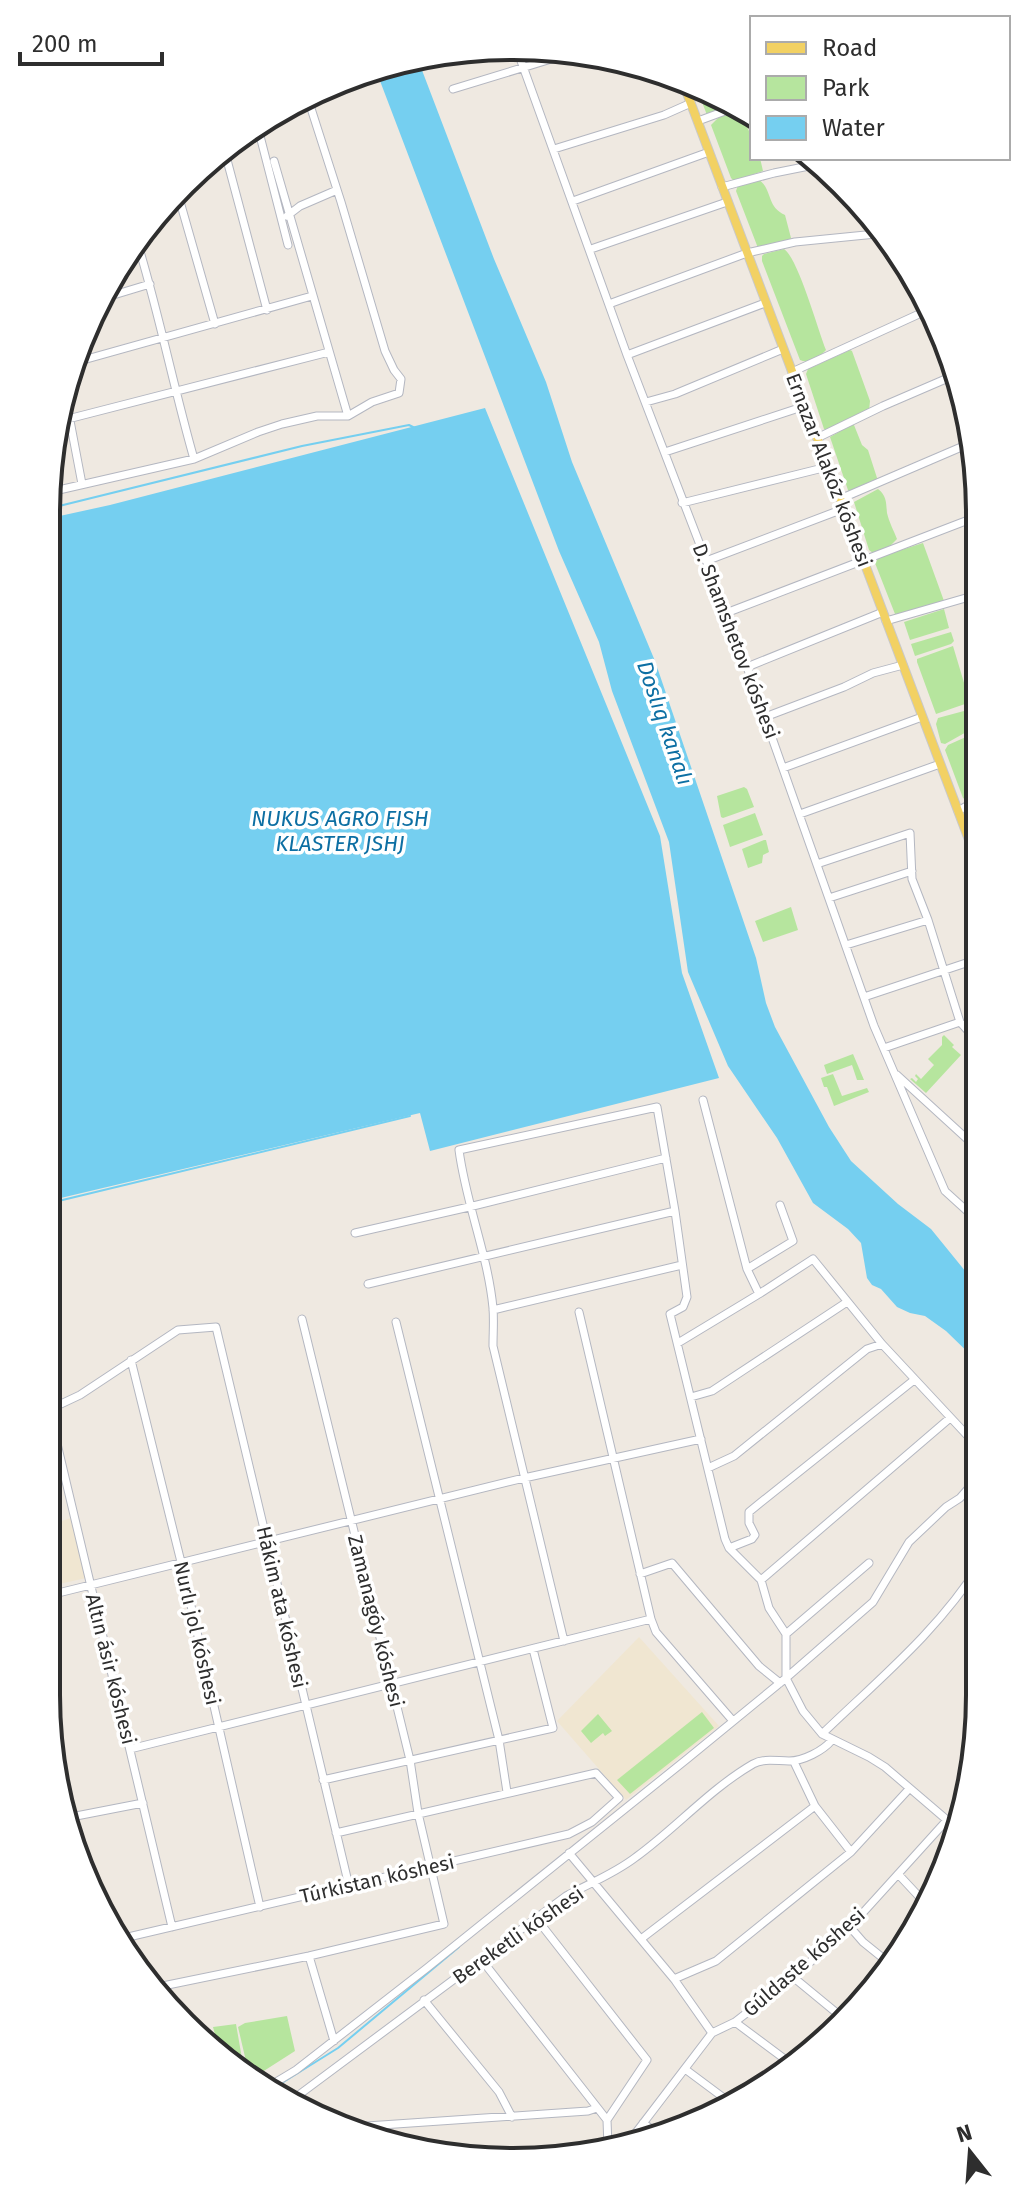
<svg xmlns="http://www.w3.org/2000/svg" width="1026" height="2208" viewBox="0 0 1026 2208" font-family="'Fira Sans',sans-serif">
<rect width="100%" height="100%" fill="#efe9e1"/>
<path fill="#f0e6d1" d="M71,1518L86,1578L55,1585L46,1549V1526Z
M639,1637L719,1726L626,1800L557,1721Z"/>
<path fill="#b6e59e" d="M695,84L733,106L707,115Z
M739,112L742,115L752,138V158H760L763,171L734,181L731,178L711,125L719,117Z
M758,179C773,189 766,207 785,215L791,238L789,241L758,248L736,191L738,185Z
M784,249C798,258 818,330 826,350C820,357 809,364 800,360L762,261V256L764,254Z
M850,350L852,351L870,401L869,411L827,431L824,429L806,374L808,369Z
M851,425H854L862,445L868,450L878,481L849,493L830,437Z
M878,489C887,496 886,503 887,513C889,522 894,531 897,539L887,549L873,553L869,550L854,502Z
M923,543L944,601L906,613L895,614L875,563L879,557Z
M944,609L949,628L910,640L904,622Z
M951,632L954,641L951,644L915,656L911,644Z
M953,646L968,696L965,704L936,714L917,662V659Z
M975,708L977,726L945,744L941,743L936,724L938,718Z
M977,732V797L969,802L963,798L945,750L948,745Z
M744,787L747,789L754,807L723,818L721,817L717,796Z
M755,813L763,835L730,847L723,825Z
M764,840H766L769,852L763,855L762,863L748,868L742,849Z
M791,907L798,930L763,942L755,921Z
M944,1035L954,1045L952,1047L961,1055L926,1093L910,1079L912,1078L916,1082L918,1079L915,1076L916,1074L921,1079L934,1065L928,1059L942,1045V1037Z
M853,1054L864,1080H857L852,1065L827,1074L824,1065Z
M833,1074L842,1096L867,1088L869,1092L834,1106L827,1087H824L821,1078Z
M702,1712L714,1728L630,1794L617,1780Z
M598,1714L612,1731L605,1736L603,1733L591,1743L581,1731Z
M287,2016L295,2051L253,2078L249,2074L238,2027L245,2023Z
M236,2024L244,2070L219,2049L213,2027Z"/>
<path fill="#75cff0" d="M420,65L494,259L546,382L572,462L655,661L756,958L766,1003L775,1027L829,1127L851,1161L898,1204L931,1229L979,1288V1363L946,1331L925,1316L910,1313L897,1307L881,1289L872,1285L867,1278L861,1243L848,1229L813,1203L777,1138L728,1066L688,972L669,842L612,691L599,642L559,551L377,73Z
M485,408L660,836L682,973L719,1078L430,1151L420,1113L48,1201L46,1191V519L110,505Z"/>
<g fill="none" stroke-linecap="round" stroke-linejoin="round">
<path stroke="#75cff0" stroke-width="2" d="M47,509L302,446L409,425L415,428
M46,1204L410,1116
M269,2091L338,2048L459,1947"/>
<defs>
<path id="minor" d="M516,47L627,355L747,667L874,1026L945,1191L978,1221
M453,89L561,56
M698,121L736,107
M259,132L288,245
M554,149L664,115L691,103
M227,160L267,310
M274,161L348,416
M722,187L774,173L819,164
M177,191L215,324
M573,201L709,152
M287,216L300,206L337,190
M139,248C160,318 174,389 194,459
M591,249L727,202
M107,297L150,284
M609,304L747,253L795,242L886,233
M627,355L765,303
M76,362L312,296
M792,372L930,309
M646,402L675,394L783,349
M67,405L82,484
M64,420L329,352
M817,438L883,406L955,375
M665,452L805,406
M50,492L194,459L258,432L282,424L317,416H348L372,402L399,393L401,379L394,370L385,351L341,202L308,99
M840,499L973,442
M682,503L827,467
M706,561L843,509
M726,613L976,517
M886,621L976,595
M747,667L883,612
M765,717L844,687L873,673L903,665
M783,768L922,717
M958,811L977,800
M800,814L940,764
M817,864L910,833L912,879L928,920L960,1022L978,1042
M829,898L912,871
M846,945L928,920
M864,997L978,959
M884,1048L960,1022
M897,1075L978,1149
M703,1100L747,1269L759,1294
M355,1233L469,1207L666,1158
M747,1269L793,1241L780,1205
M368,1284L675,1211
M493,1310L682,1265
M579,1312L651,1619L656,1632L733,1721
M396,1322L499,1740L507,1792
M678,1343L759,1294L813,1259L882,1344L979,1448
M131,1360L181,1562L260,1907
M691,1397L712,1391L847,1302
M49,1410L172,1927
M46,1411L80,1395L178,1330L216,1327L349,1886
M708,1468L734,1456L867,1349L882,1344
M729,1548L752,1539L755,1535L749,1523V1512L760,1503L914,1380
M640,1574L672,1563L759,1666L780,1683
M761,1580L950,1418
M46,1596L524,1478L701,1439
M786,1634L869,1563
M564,1641L493,1346C493,1333 494,1321 493,1308C488,1255 466,1204 459,1150L657,1107L675,1211L687,1297L683,1307L670,1314L725,1539L729,1548L761,1580L769,1608L786,1634V1678L803,1711L822,1734L869,1757L885,1767L954,1826
M822,1734C878,1680 939,1630 980,1564
M130,1749L651,1619
M794,1762L815,1806L851,1852
M323,1780L553,1728L533,1649
M71,1817L143,1803
M569,1853L674,1979L712,2033
M898,1874L926,1904
M536,1918L647,2060L607,2120
M850,1927L863,1942L889,1963
M124,1938L569,1834L592,1822L619,1798L596,1773L336,1833
M641,1939L815,1806
M309,1956L334,2041
M481,1959L607,2120
M793,1977L844,2019
M674,1979L716,1961L851,1852L909,1789
M153,1988L309,1956L444,1924L418,1813L410,1760L302,1319
M424,2000L499,2092L512,2117
M735,2022L790,2063
M685,2069L732,2104
M266,2088L296,2070L427,1968L687,1759L786,1678L873,1602L909,1542L946,1507L960,1498L973,1483L974,1464L979,1462
M288,2103L566,1896C590,1883 614,1874 636,1857C676,1828 710,1789 753,1764C764,1758 776,1761 789,1761C803,1761 823,1751 832,1740
M607,2120L608,2147
M643,2123L654,2131
M352,2127L588,2111L597,2108
M631,2139L712,2033L735,2022L793,1977L850,1927L947,1820"/>
<path id="major" d="M682,80L977,861
M55,1747L83,1867"/>
</defs>
<use href="#minor" stroke="#b4b7c1" stroke-width="9"/>
<use href="#major" stroke="#c9c9c9" stroke-width="10"/>
<use href="#minor" stroke="#fff" stroke-width="7"/>
<use href="#major" stroke="#f2d163" stroke-width="8"/>
</g>
<g text-anchor="middle" dominant-baseline="central" stroke-width="7" stroke-linejoin="round" paint-order="stroke">
<g font-size="20" fill="#2e2e2e" stroke="#fff">
<text transform="translate(829 470) rotate(69)">Ernazar Alakóz kóshesi</text>
<text transform="translate(736 641) rotate(69)">D. Shamshetov kóshesi</text>
<text transform="translate(282 1607) rotate(77)">Hákim ata kóshesi</text>
<text transform="translate(376 1621) rotate(76)">Zamanagóy kóshesi</text>
<text transform="translate(197 1633) rotate(77)">Nurlı jol kóshesi</text>
<text transform="translate(111 1669) rotate(76)">Altın ásir kóshesi</text>
<text transform="translate(377 1879) rotate(-13)">Túrkistan kóshesi</text>
<text transform="translate(518 1935) rotate(-35)">Bereketli kóshesi</text>
<text transform="translate(804 1962) rotate(-41)">Gúldaste kóshesi</text>
</g>
<g font-size="22" font-style="italic" fill="#0d6fa3" stroke="#fff">
<text transform="translate(665 723) rotate(71)">Doslıq kanalı</text>
<text x="340" y="818">NUKUS AGRO FISH<tspan x="340" dy="25">KLASTER JSHJ</tspan></text>
</g>
</g>
<path d="M0 0H1026V2208H0ZM513 60H513A453 453 0 0 1 966 513V1695A453 453 0 0 1 513 2148H513A453 453 0 0 1 60 1695V513A453 453 0 0 1 513 60Z" fill="#fff" fill-rule="evenodd"/>
<path fill="none" stroke="#2e2e2e" stroke-width="4" d="M513 60H513A453 453 0 0 1 966 513V1695A453 453 0 0 1 513 2148H513A453 453 0 0 1 60 1695V513A453 453 0 0 1 513 60Z"/>
<rect x="750" y="16" width="260" height="144" fill="#ffffff" stroke="#ababab" stroke-width="2"/>
<rect x="766" y="42" width="40" height="12" fill="#f2d163" stroke="#ababab" stroke-width="2"/>
<text x="822" y="56" font-size="24" fill="#2e2e2e">Road</text>
<rect x="766" y="76" width="40" height="24" fill="#b6e59e" stroke="#ababab" stroke-width="2"/>
<text x="822" y="96" font-size="24" fill="#2e2e2e">Park</text>
<rect x="766" y="116" width="40" height="24" fill="#75cff0" stroke="#ababab" stroke-width="2"/>
<text x="822" y="136" font-size="24" fill="#2e2e2e">Water</text>
<g transform="translate(970 2152) rotate(343)" stroke="#ffffff" stroke-width="6" paint-order="stroke">
<path d="M0-6L14 30L0 20L-14 30Z" fill="#2e2e2e"/>
<text y="-12" font-size="22" font-weight="bold" text-anchor="middle" fill="#2e2e2e">N</text>
</g>
<path d="M20 52v12h142v-12" fill="none" stroke="#2e2e2e" stroke-width="4"/>
<text x="32" y="52" font-size="24" fill="#2e2e2e" stroke="#ffffff" stroke-width="6" paint-order="stroke">200 m</text>
</svg>
